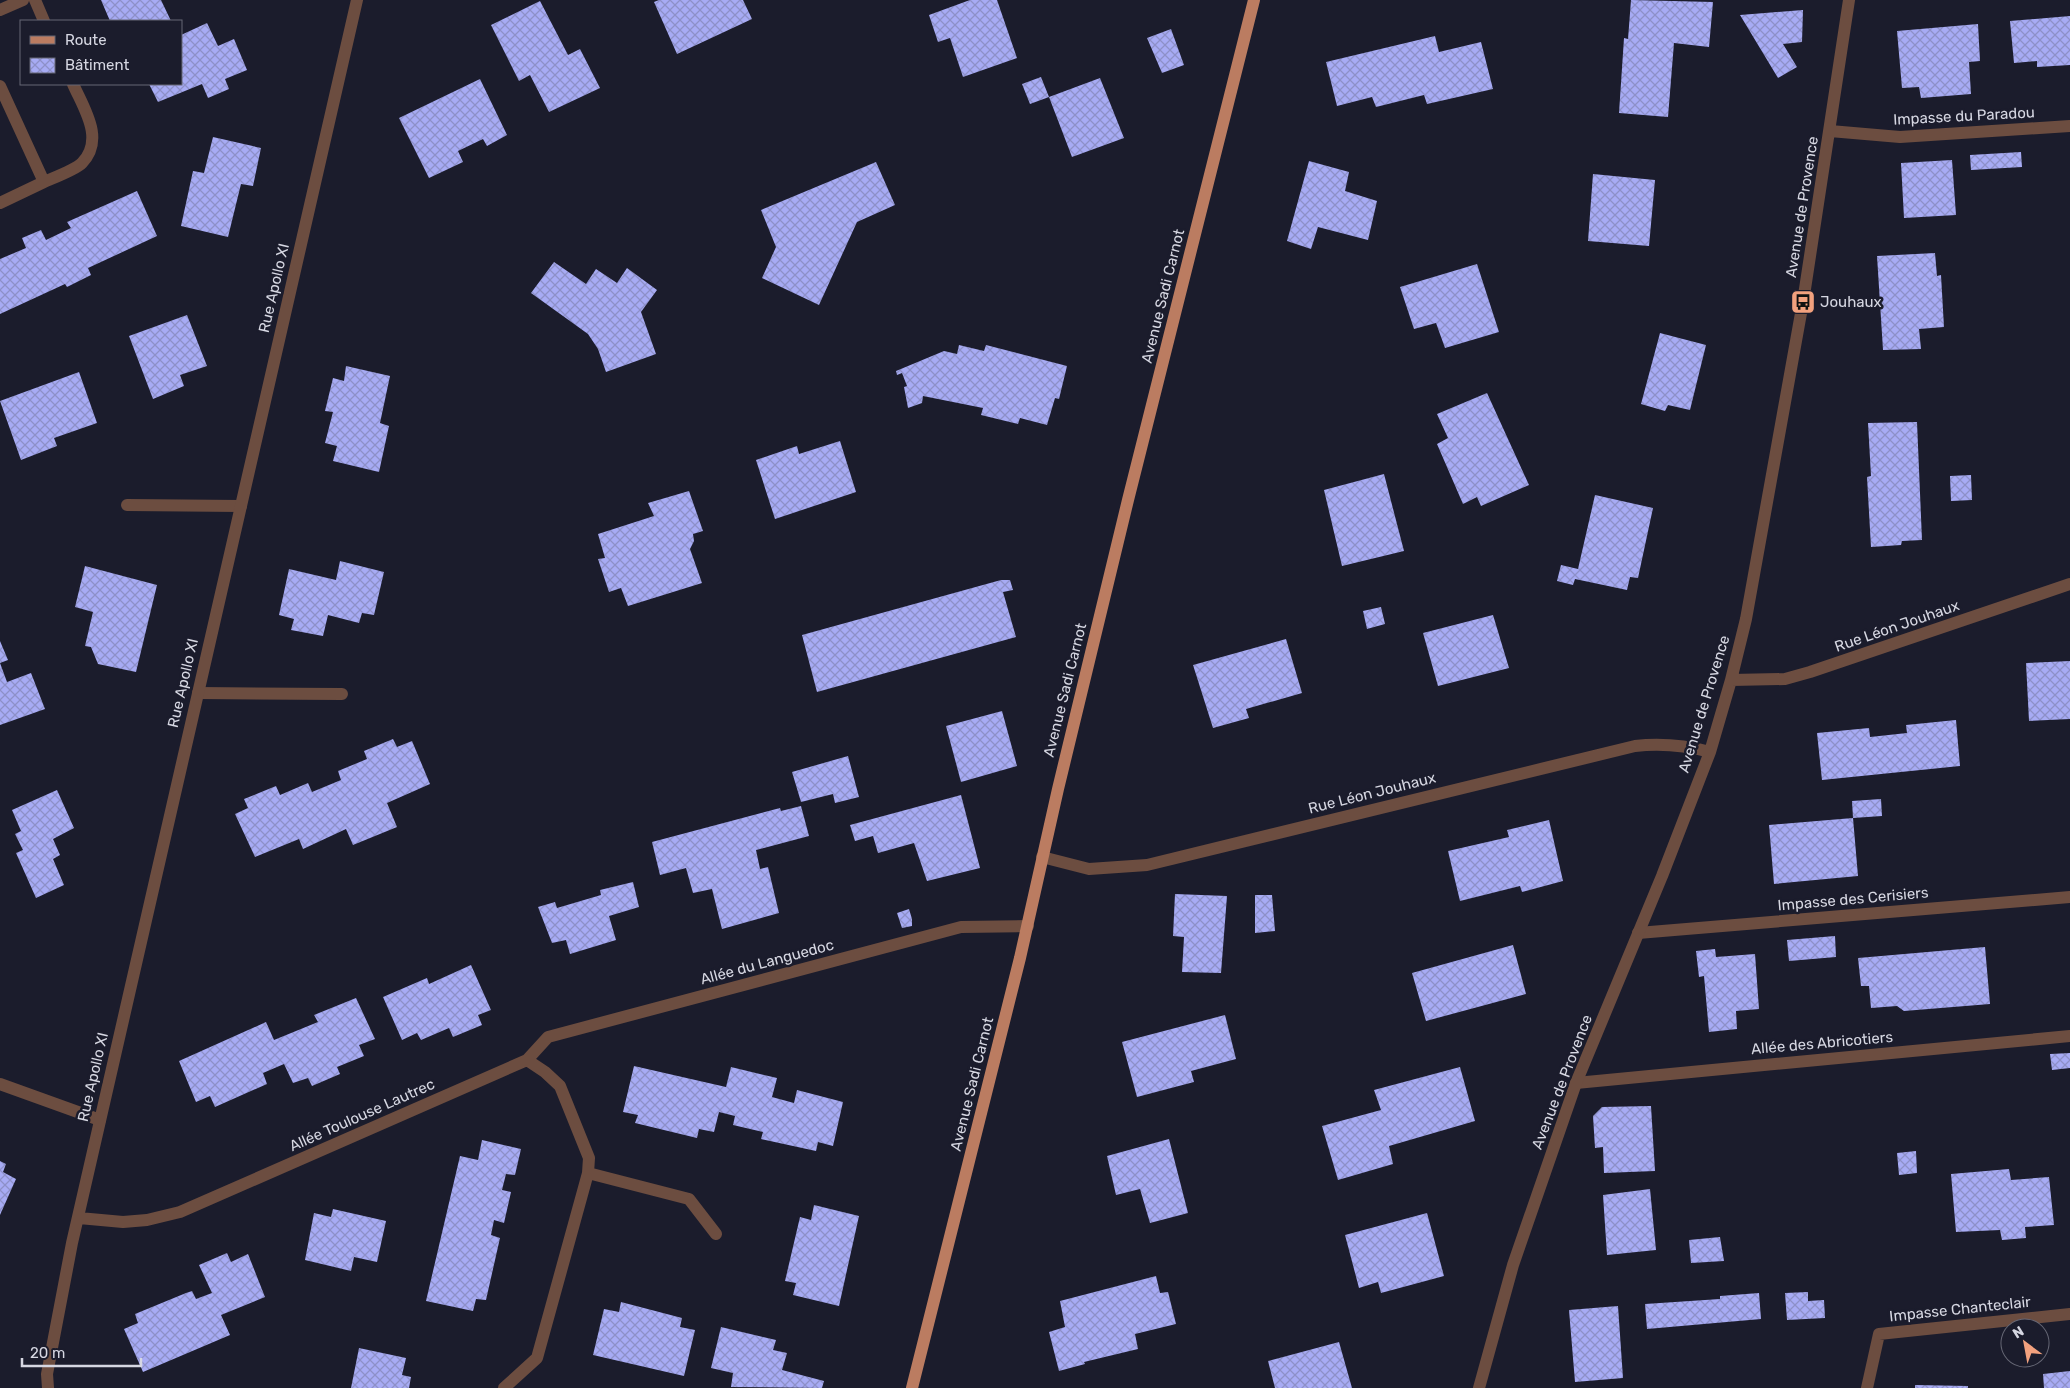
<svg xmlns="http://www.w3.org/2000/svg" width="2070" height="1388" viewBox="0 0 2070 1388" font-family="Rubik,sans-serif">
<defs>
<pattern id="building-cross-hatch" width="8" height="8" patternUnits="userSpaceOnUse" patternTransform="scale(1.25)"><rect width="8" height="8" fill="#a7abf4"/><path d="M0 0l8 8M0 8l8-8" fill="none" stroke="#8d90c8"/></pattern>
</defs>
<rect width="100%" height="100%" fill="#1b1c2c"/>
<path fill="url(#building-cross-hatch)" d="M101,0H161L171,21H110Z
M659,0H743L752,19L677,54L654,2Z
M970,0H997L1017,58L963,77L950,38L938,42L929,15Z
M1631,0L1713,2L1709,47L1674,43L1668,117L1619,113L1624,38L1628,39Z
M540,1L568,55L580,49L600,88L549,112L530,75L519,81L491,25Z
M1803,10L1802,42L1783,44L1797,67L1778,78L1740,15Z
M2070,16V65L2037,67V61L2014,63L2010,21Z
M207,23L218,46L234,39L247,70L225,79L229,89L208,98L202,84L158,102L149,84H181V35Z
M1978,24L1980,61L1969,62L1971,94L1921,98L1919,87L1902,88L1897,31Z
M1171,29L1184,65L1162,73L1147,38Z
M1435,36L1439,52L1481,42L1493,89L1427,104L1424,95L1376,107L1372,97L1337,106L1326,62Z
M1041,77L1049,97L1030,104L1022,84Z
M1100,78L1124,138L1072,157L1049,97Z
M480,79L507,135L487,146L483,139L458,151L463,162L429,178L399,118Z
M213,137L261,148L253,186L241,184L228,237L181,226L193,171L204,173Z
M2021,152L2022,167L1971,170L1970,155Z
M1952,160L1956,215L1904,218L1901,163Z
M1309,161L1349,172L1345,191L1377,201L1368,240L1318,227L1311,249L1287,241Z
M876,162L895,205L857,222L819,305L762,278L776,247L761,210Z
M1593,174L1655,180L1649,246L1588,241Z
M137,191L157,236L88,268L91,275L67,287L65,284L0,314V259L26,248L22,238L41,230L46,240L71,228L67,222Z
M1935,253L1937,276L1941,275L1944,327L1919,329L1921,349L1883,350L1877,256Z
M554,262L586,284L596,269L617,283L627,268L657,290L641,312L656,354L606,372L598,349L588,334L531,293Z
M1477,264L1499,332L1445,348L1436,323L1414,329L1400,287Z
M187,315L207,366L180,375L184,386L153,399L129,336Z
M1660,333L1706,345L1690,410L1668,405L1665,411L1641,404Z
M959,345L984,351L986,345L1067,366L1059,399L1055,398L1047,425L1020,418L1018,424L981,415L983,408L923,396L922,403L908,408L904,387L907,386L902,373L897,375L896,371L944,351L957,354Z
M346,366L390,376L380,423L389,426L379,472L333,461L337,446L325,443L333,412L325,411L333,378L344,381Z
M79,372L97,423L54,438L57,446L21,460L0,401Z
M1487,393L1529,485L1481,506L1477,497L1463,504L1437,444L1448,438L1437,414Z
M1917,422L1922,540L1902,541L1901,545L1871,547L1867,477L1871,476L1868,423Z
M840,441L856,492L775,519L756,460L797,446L799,454Z
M1384,474L1404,551L1342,566L1324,490Z
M1971,475L1972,500L1951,501L1950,476Z
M689,491L703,531L693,534L694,541L690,549L702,583L628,606L621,588L609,592L598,559L605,558L598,534L654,516L648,503Z
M1595,495L1653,508L1638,578L1630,577L1627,590L1575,579L1573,585L1557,581L1561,565L1578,569Z
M340,561L384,572L374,615L362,613L359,623L328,615L323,636L291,630L294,619L279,615L289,569L336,580Z
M85,566L157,585L136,672L98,664L91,647L85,646L93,612L75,607Z
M1001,580H1010L1013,590L1003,592L1016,637L817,692L802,635Z
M1381,607L1385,624L1367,629L1363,611Z
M1493,615L1509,668L1438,686L1423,633Z
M1286,639L1302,693L1246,709L1249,718L1213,728L1193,665Z
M0,641L8,660L0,663Z
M2070,661V719L2029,721L2026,663Z
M0,663L7,682L31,673L45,709L0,725Z
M1002,711L1017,766L961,782L946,726Z
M1956,720L1960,766L1822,780L1817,733L1869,728L1870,737L1907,733L1906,725Z
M393,739L397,747L412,741L430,784L387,803L397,827L353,845L346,829L303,849L299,839L255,857L235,814L248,808L244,799L276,786L280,795L308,783L312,792L341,780L338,771L367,759L364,751Z
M848,756L859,797L835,803L833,794L801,802L792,772Z
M57,790L74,828L53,839L60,855L53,859L64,885L36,898L16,853L23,850L15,834L21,831L12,810Z
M961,795L980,868L927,881L914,843L878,853L873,836L855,841L850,825Z
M1881,799L1882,816L1853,818L1852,801Z
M801,806L809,836L756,850L760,869L768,867L779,913L722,929L712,889L693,893L686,868L660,875L652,842L780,808L781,811Z
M1853,818L1858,876L1774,884L1769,825Z
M1549,820L1563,881L1522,892L1520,886L1460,901L1448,851L1509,837L1507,830Z
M633,882L639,907L609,916L616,940L570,954L566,940L552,943L538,907L555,902L557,908L601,895L600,890Z
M1175,894L1227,896L1221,973L1182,972L1184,937L1173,936Z
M1255,895H1272L1275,931L1255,933Z
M909,909L912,919V926L902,928L897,913Z
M1835,936L1836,957L1789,961L1787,940Z
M1513,945L1526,994L1426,1021L1412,973Z
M1985,947L1990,1004L1904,1011L1897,1006L1871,1008L1869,986H1861L1858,958Z
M1715,949L1716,957L1755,954L1759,1009L1736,1011L1737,1029L1709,1032L1704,976L1699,977L1696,951Z
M471,965L491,1010L478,1015L482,1025L453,1037L449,1028L421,1040L417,1033L402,1040L383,997L427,978L429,984Z
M356,998L375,1039L359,1045L364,1056L337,1067L340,1074L312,1086L308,1078L293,1083L284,1064L263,1073L267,1084L215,1107L210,1096L196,1102L179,1061L266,1022L274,1040L318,1022L314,1015Z
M1225,1015L1236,1059L1191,1071L1194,1082L1137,1097L1122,1042Z
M2070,1053V1068L2052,1070L2050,1054Z
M634,1066L726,1087L731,1067L777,1078L772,1097L794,1103L797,1090L843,1102L833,1146L818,1142L816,1151L761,1139L763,1132L733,1125L735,1116L719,1112L714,1132L699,1129L697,1138L635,1123L638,1115L623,1112Z
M1460,1067L1475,1121L1389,1146L1393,1164L1338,1180L1322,1126L1381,1110L1374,1090Z
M1651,1106L1655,1171L1604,1173L1603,1147L1595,1148L1593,1116L1602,1107Z
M1169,1139L1188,1213L1150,1223L1140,1189L1116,1195L1107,1156Z
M482,1140L521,1149L515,1175L506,1174L502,1190L511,1192L504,1223L494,1220L491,1235L500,1238L486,1300L476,1299L473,1311L426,1301L460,1156L478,1160Z
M1916,1151L1917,1173L1899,1175L1897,1153Z
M0,1161L6,1164L3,1172L16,1179L0,1215Z
M2009,1169L2011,1180L2049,1177L2054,1225L2025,1227L2026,1238L2002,1240L2000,1230L1956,1232L1951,1174Z
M1650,1189L1656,1250L1607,1255L1603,1195Z
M814,1205L859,1216L839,1306L793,1295L796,1283L785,1281L800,1217L811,1220Z
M333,1209L386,1221L377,1262L354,1257L351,1271L305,1260L314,1213L331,1217Z
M1427,1213L1444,1276L1381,1293L1378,1282L1359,1288L1345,1235Z
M1720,1237L1724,1261L1691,1263L1689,1240Z
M227,1253L231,1262L248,1254L265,1297L221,1315L230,1335L143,1372L124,1329L138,1323L135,1314L186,1293L192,1291L196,1299L212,1293L199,1265Z
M1156,1276L1160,1293L1168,1292L1176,1324L1135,1334L1138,1349L1084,1362L1085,1364L1059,1371L1049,1332L1065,1327L1060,1301Z
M1808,1292V1301L1824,1300L1825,1318L1787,1320L1785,1293Z
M1759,1293L1761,1319L1647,1329L1645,1304L1720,1299V1296Z
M621,1302L682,1318L680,1327L695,1330L684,1376L593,1355L604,1309L619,1312Z
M1618,1306L1623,1378L1575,1382L1569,1310Z
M721,1327L776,1340L773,1350L787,1353L782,1370L824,1381L822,1388L731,1387L733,1373L711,1368Z
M1339,1342L1352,1388H1275L1268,1361Z
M359,1348L406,1358L402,1375L411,1377L409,1388H351Z
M2070,1371V1388H2044L2043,1374Z
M1915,1385L1968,1386V1388H1915Z"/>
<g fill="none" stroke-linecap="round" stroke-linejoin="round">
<path stroke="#6c4d40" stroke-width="12" d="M127,505L241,506
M198,693L342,694
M1638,933L2070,897
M1576,1083L2070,1036
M0,1084L100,1120"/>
<path stroke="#6c4d40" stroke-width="12" d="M35,0L44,21
M0,10L23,0
M0,86L44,182C53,178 75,170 82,163C105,139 84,109 73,84
M1830,131L1900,137L2070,126
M0,203L44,182
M1731,680L1785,679L1810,672L2070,584
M1042,857L1089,869L1147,865L1635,746C1662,743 1684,745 1710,752
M588,1173L689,1199L716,1234
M79,1218L123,1222L147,1220L180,1212L527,1060L548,1037L961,927L1028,926
M48,1388L47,1374L72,1243L357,0
M504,1388L537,1358L588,1173L589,1158L560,1086L545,1072L527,1060
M1479,1388L1513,1265L1576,1083L1662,876L1710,752L1731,680L1746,619L1803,302L1849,0
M1867,1388L1879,1334L2070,1314"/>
<path stroke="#bb7c61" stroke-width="12" d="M912,1388L1020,958L1058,789L1128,500L1254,0"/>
</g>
<defs>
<symbol id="bus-square" viewBox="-11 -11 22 22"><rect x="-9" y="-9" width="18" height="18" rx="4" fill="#f2a17e" stroke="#1b1c2c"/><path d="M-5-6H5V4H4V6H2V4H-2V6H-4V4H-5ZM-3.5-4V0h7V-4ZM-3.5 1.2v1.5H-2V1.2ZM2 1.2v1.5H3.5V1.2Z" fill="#111"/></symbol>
</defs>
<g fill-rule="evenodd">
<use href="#bus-square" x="1789" y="288" width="28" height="28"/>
</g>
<g text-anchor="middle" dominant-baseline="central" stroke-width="5" stroke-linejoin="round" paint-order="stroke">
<g font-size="15" fill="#d6d7e2" stroke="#1b1c2c">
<text transform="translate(1964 116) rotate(-3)">Impasse du Paradou</text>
<text transform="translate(1802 207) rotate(-81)">Avenue de Provence</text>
<text transform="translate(274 288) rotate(-77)">Rue Apollo XI</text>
<text transform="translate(1163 296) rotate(-76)">Avenue Sadi Carnot</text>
<text transform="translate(1897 626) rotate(-19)">Rue Léon Jouhaux</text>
<text transform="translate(183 683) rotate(-77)">Rue Apollo XI</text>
<text transform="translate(1065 690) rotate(-76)">Avenue Sadi Carnot</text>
<text transform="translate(1704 704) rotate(-73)">Avenue de Provence</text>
<text transform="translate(1372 793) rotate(-14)">Rue Léon Jouhaux</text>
<text transform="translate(1853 899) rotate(-5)">Impasse des Cerisiers</text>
<text transform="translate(767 962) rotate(-15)">Allée du Languedoc</text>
<text transform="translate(1822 1043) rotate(-5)">Allée des Abricotiers</text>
<text transform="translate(93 1077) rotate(-77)">Rue Apollo XI</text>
<text transform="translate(1562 1082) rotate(-69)">Avenue de Provence</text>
<text transform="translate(972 1084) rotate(-76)">Avenue Sadi Carnot</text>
<text transform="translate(362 1115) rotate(-24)">Allée Toulouse Lautrec</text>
<text transform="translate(1960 1309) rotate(-6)">Impasse Chanteclair</text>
</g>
<g font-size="15" fill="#d6d7e2" stroke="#1b1c2c" text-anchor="start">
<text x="1820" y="302">Jouhaux</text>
</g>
</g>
<rect x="20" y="20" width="162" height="65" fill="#1b1c2c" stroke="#666775"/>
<rect x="30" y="36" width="25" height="8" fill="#bb7c61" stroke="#666775"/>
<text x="65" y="45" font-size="15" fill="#d6d7e2">Route</text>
<rect x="30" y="58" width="25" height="15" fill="url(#building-cross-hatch)" stroke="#666775"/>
<text x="65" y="70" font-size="15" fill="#d6d7e2">Bâtiment</text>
<g transform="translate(2025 1343) rotate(328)"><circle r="24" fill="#1b1c2c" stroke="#666775"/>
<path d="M0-4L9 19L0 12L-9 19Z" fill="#f2a17e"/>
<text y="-8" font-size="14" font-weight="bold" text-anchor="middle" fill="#d6d7e2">N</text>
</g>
<path d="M22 1358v8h119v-8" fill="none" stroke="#d6d7e2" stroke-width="2.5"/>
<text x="30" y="1358" font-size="15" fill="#d6d7e2" stroke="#1b1c2c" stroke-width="4" paint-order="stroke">20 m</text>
</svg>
